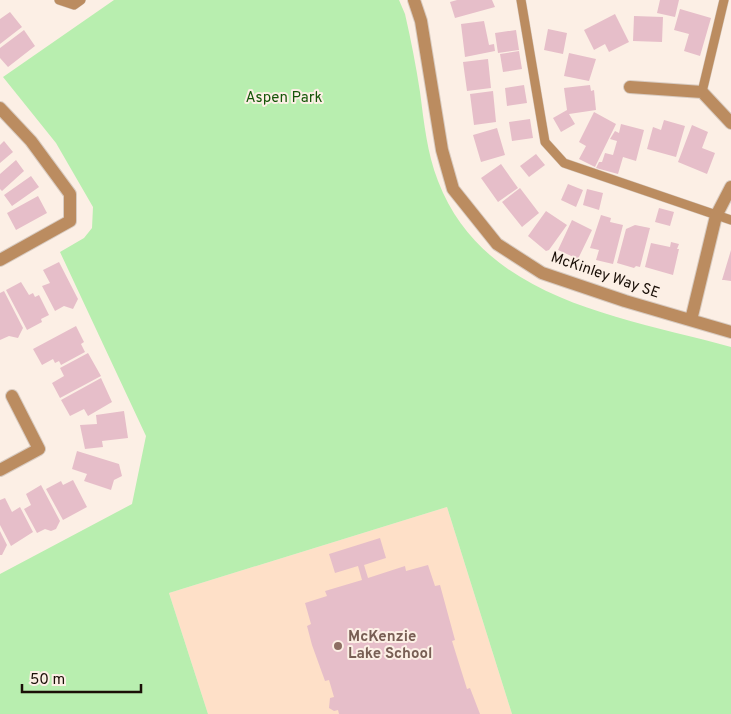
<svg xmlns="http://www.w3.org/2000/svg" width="731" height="714" viewBox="0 0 731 714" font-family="Overpass,sans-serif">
<rect width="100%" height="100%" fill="#fcefe5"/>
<path fill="#fee0c8" d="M447,507L512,714H208L169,593Z"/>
<path fill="#b8eeaf" d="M114,0H399L405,14C411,40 416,66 420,92C424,122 427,153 438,181C484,301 623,317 731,347V714H512L447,507L169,593L208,714H0V574L132,504L146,436L60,252L84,238L92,228L93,207L56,143L3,77Z"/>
<path fill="#e6bec9" d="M457,0H492L495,7L455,18L450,2Z
M660,0H679L675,17L657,13Z
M680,9L711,18L700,56L684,51L689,34L674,30Z
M10,12L22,27L0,44V19Z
M615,14L629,42L609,52L605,44L594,50L584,30Z
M634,16L663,17L662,42L633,41Z
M484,21L489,45L494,44L495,51L465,57L461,24Z
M548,29L567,33L563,54L544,50Z
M24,30L35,46L8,67L0,58V48Z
M516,30L519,50L498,53L495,33Z
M519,51L522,69L503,72L500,54Z
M569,53L596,59L589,81L564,76Z
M488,59L491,88L467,91L463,62Z
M524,85L527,103L507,106L505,88Z
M590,85L591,91L594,90L596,110L569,114L575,124L561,132L553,118L567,110L564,88Z
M493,91L496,122L474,125L470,94Z
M594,112L616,124L595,167L579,159L586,146L579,142Z
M530,119L533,138L512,141L509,122Z
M664,120L685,126L676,157L647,149L653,127L661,130Z
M621,124L644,130L636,161L623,157L618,174L596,168L599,162H602L605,153L613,155L617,141L610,139L615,131L619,133Z
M692,125L708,132L702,148L715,153L707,174L678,162Z
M497,128L505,155L481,162L473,135Z
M4,141L13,152L0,163V145Z
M536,154L545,165L529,177L520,166Z
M16,160L24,171L2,191L0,189V174Z
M501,164L518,188L498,202L481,178Z
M31,176L39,187L12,206L4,195Z
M568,184L583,190L576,207L561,200Z
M520,188L539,213L522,227L502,202Z
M587,189L603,193L599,210L583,205Z
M38,196L47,213L16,230L7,213Z
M659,208L674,212L670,226L655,222Z
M546,211L567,225L549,250L546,251L528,236Z
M601,215L611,218L610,222L623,225L613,264L596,260L599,250L590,248Z
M572,220L592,230L578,259L558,250Z
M635,225L650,228L640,267L636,266L634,268L617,263L626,229Z
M671,242L679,244L677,249H679L673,275L645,267L651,243L670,247Z
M731,250V281L724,280H722Z
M59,262L78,299L73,309L64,306L55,311L42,286L50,283L43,270Z
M21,282L29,295L33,293L35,297L39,295L49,315L41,319L42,322L27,330L6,290Z
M4,291L23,328L18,338L9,336L0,340V293Z
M76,326L84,342L81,344L85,352L61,365L59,361L55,363L53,359L42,365L33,349Z
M88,353L101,376L60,398L52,383L64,376L60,368Z
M101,378L112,402L88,416L84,409L70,416L61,400Z
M124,411L128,438L102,441L103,447L85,449L80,425L97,424L96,415Z
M77,451L119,464L122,476L114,480L111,490L84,481L87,474L72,469Z
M73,480L87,507L63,520L46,489L61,481L63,485Z
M41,485L60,521L56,529L51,531L45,529L37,533L24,509L31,505L26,494Z
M5,498L12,512L20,507L33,532L11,546L0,525V500Z
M0,531L7,545L2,555H0Z
M380,538L386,558L364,565L368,578L405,566L406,571L428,565L435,586L440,585L455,640L452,641L467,689L470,688L480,714H339L338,710L334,711L329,708L330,698L334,697L329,680L325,681L312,645L307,626L311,624L305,603L327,596L325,591L362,580L358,566L335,573L329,554Z"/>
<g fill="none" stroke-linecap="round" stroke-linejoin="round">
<defs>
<path id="lane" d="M59,0L74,5L81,0
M521,0L545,142L564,163L731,220
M702,92L724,0"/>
<path id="street" d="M414,0L421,21L442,150L453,189L497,244L542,273L625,301L731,332
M630,87L702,92L731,123
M0,108L31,141L70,194V221L0,260
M691,320L716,216L731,187
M0,470L39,449L12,396"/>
</defs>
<use href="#lane" stroke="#d8cbc1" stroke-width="10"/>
<use href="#street" stroke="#d8cbc1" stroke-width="14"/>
<use href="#lane" stroke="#bb8c60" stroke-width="9"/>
<use href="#street" stroke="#bb8c60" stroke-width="12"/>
</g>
<circle fill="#8d6e63" stroke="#fcefe5" stroke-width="2" cx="338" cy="646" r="5"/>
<g text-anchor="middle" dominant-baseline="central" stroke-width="4" stroke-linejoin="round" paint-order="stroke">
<g font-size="15" fill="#155608" stroke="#fcefe5">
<text x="284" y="98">Aspen Park</text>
</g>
<g font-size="15" fill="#1a0f07" stroke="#fcefe5">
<text transform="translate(605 276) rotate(19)">McKinley Way SE</text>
</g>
<g font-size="15" font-weight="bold" fill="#785e54" stroke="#fcefe5" text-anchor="start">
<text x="348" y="637">McKenzie<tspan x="348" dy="17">Lake School</tspan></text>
</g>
</g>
<path d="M22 684v8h119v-8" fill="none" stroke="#1a0f07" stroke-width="2.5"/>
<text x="30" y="684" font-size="15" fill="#1a0f07" stroke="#fcefe5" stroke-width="4" paint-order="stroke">50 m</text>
</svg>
